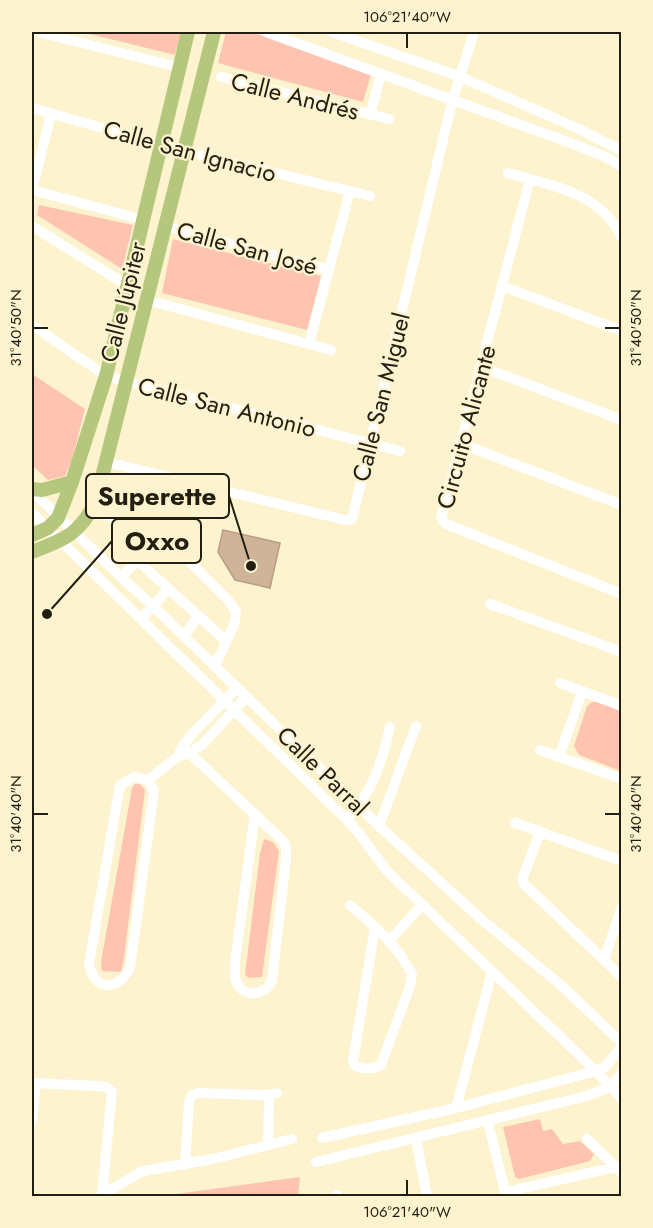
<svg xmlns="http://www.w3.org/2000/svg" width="653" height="1228" viewBox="0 0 653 1228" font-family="Jost,sans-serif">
<rect width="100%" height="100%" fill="#fdf3cf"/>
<path fill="#fec4b1" d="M82,32H181L175,55Z
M226,32H252L371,74L363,102L218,63Z
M39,205L133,225L122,269L37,215Z
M173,239L321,276L307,330L162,293Z
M32,374L85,409L72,460L65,476L48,480L32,465Z
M592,702H597L621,711V771L579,755L574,746L587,706Z
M135,784H140L145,790L124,958L121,972L102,971L101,962L132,788Z
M264,839L273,842L279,851L262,977L249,978L245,975L260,853Z
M540,1119L543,1131L552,1129L563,1144L580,1141L594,1154L590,1161L519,1179L515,1177L503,1127Z
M300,1177L298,1196H162Z"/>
<path fill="#d0b499" stroke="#b99e84" stroke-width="1.5" d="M223,530L280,543L270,588L235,580L218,552Z"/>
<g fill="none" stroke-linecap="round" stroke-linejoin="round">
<path stroke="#fff" stroke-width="10" d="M38,32L178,67
M266,32L576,145L606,157L622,167
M332,32L461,77L579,129L622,151
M221,77L389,119
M32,108L184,151L370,196
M370,115L381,74
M508,173C552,186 601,192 622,238
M530,179L441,518L446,524L622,594
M32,190L144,220
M32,190L51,114
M32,226L128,286
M165,226L329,270
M502,286L622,331
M147,300L331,350
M32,325L106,376L400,451
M309,344L350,191
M482,367L622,420
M459,443L622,505
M107,462L345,520L352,519L452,102L474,32
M32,491L121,577L153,606L379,826L481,919L562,986L622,1043
M92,508L159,539L186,558L228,600L236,612L235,622L215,666
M32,513L347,820L358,832L387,871L596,1071L622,1099
M138,561L226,641
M121,577L159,539
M490,604L622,652
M141,618L169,589
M184,636L198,616
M560,683L622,706
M182,746L283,841L286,847V859L272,980C266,997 242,998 236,981C234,976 235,968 235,962L255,814
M540,750L622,779
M180,751L192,734L237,688
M559,757L582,692
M148,780L154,791L130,968C118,992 94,991 89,964L120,785L134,777L148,780L177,757L190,753L203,744L246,697
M347,820C372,793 382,762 390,727
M515,823L622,861
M379,826L416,726
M540,832L523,877V883L622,977
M350,905C375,926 397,945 412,974L410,986L381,1065C371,1070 365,1069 355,1066L353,1061L375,927
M390,940L422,905
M604,960L622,906
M32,1083L99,1086L106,1087L112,1092L102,1195
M456,1108L492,972
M32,1122L36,1083
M488,1122L506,1196
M322,1138L456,1108L596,1071L605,1067L622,1046
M416,1139L427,1196
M587,1139L622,1173
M268,1145L269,1095
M316,1162L587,1096L610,1087L622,1073
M185,1165L189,1101L192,1095L198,1093L269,1095L277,1093
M505,1192L616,1167
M100,1196L143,1171L213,1159L292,1139
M337,1196V1195"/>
<path stroke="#b5c77d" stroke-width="14" d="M32,489L42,490L72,482
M32,535L48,528L58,518L72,482L106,376L188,32
M32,552C65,539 80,534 96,501L214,32"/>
</g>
<path fill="none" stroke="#221e11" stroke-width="2" d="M407,33V48M33,328H48M605,328H620M33,814H48M605,814H620M407,1180V1195"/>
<g text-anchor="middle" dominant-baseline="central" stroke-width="4.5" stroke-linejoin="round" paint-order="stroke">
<g font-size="24" fill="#221e11" stroke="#fdf3cf">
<text transform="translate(295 96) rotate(14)">Calle Andrés</text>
<text transform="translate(190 151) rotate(15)">Calle San Ignacio</text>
<text transform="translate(247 248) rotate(15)">Calle San José</text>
<text transform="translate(123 302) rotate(-76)">Calle Júpiter</text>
<text transform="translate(381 397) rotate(-76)">Calle San Miguel</text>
<text transform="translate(227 407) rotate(14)">Calle San Antonio</text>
<text transform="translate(466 427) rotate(-75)">Circuito Alicante</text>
<text transform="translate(323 771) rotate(44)">Calle Parral</text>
</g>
</g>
<path fill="none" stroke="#221e11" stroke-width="2" d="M251 566L229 496M47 614L112 541"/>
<g fill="#221e11" stroke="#fdf3cf" stroke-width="2">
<circle cx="251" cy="566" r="6"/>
<circle cx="47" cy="614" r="6"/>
</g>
<g fill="#fdf3cf" stroke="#221e11" stroke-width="2">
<rect x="86" y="474" width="143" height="44" rx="6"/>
<rect x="112" y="519" width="89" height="44" rx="6"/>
</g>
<g font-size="26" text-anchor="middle" font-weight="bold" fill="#221e11">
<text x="157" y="505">Superette</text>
<text x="157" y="550">Oxxo</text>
</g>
<rect width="653" height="1228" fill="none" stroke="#fdf3cf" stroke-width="66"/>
<rect x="33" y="33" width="587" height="1162" fill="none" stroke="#221e11" stroke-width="2"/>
<g font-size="15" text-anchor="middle" fill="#221e11">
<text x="407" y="22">106°21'40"W</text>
<text transform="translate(16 328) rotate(-90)" y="5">31°40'50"N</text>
<text transform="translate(636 328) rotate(-90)" y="5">31°40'50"N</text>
<text transform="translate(16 814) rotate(-90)" y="5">31°40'40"N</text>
<text transform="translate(636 814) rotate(-90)" y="5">31°40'40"N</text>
<text x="407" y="1217">106°21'40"W</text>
</g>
</svg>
